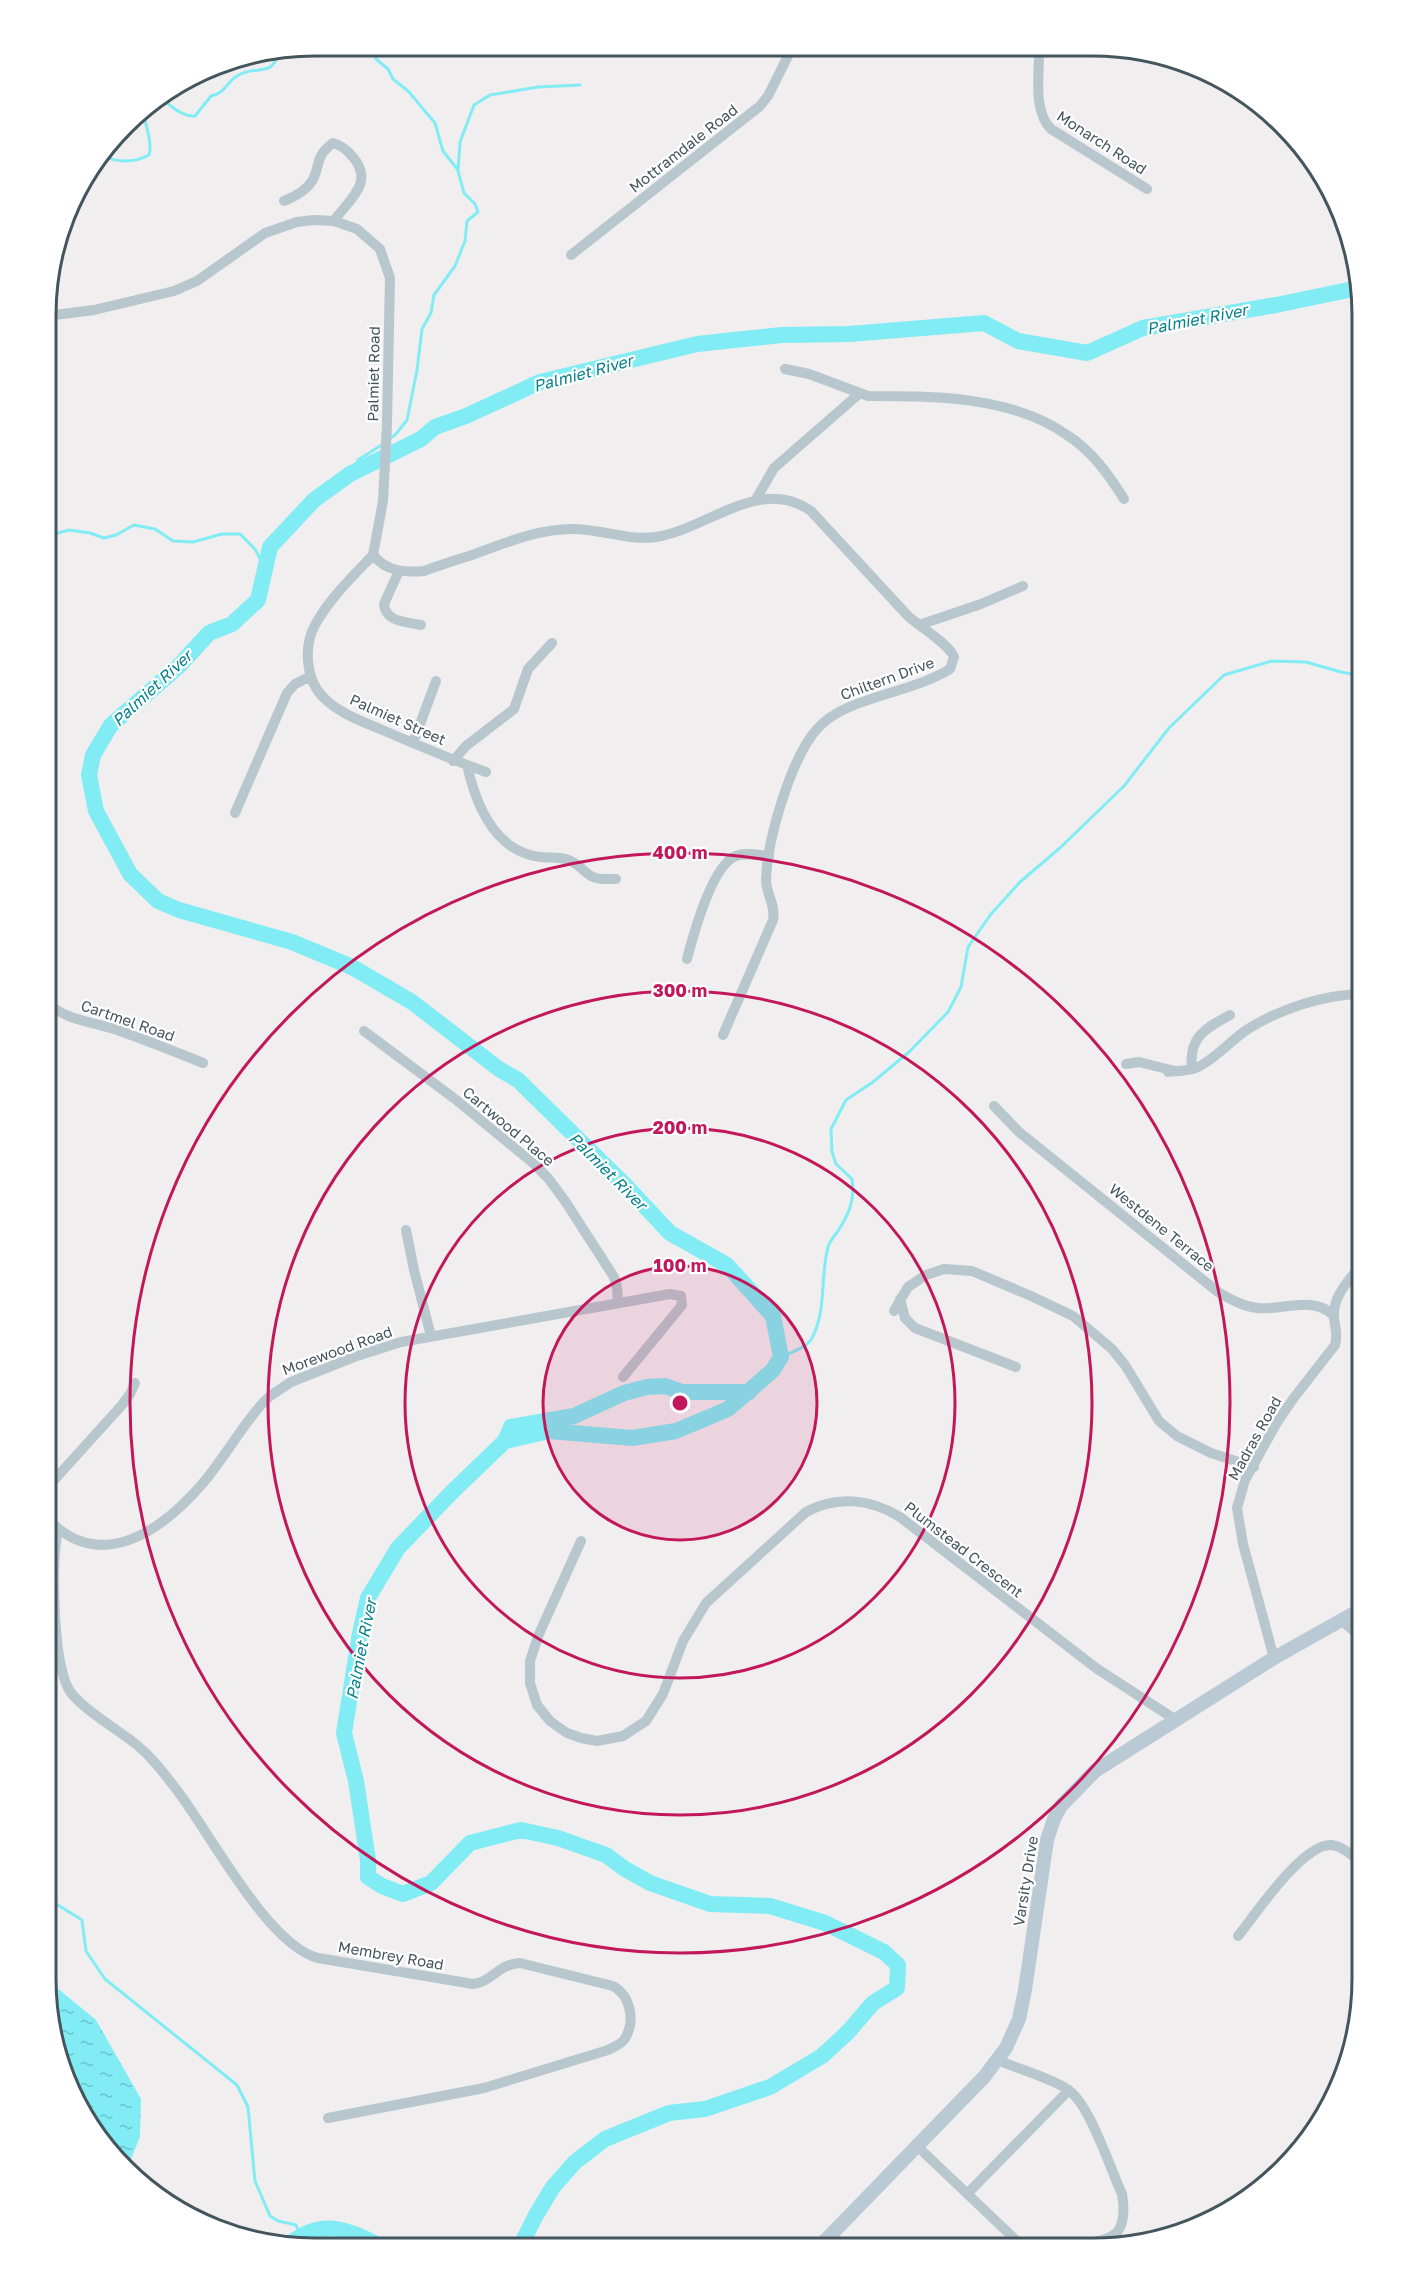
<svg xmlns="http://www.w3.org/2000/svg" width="1408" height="2294" viewBox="0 0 1408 2294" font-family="'Golos Text',sans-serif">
<defs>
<pattern id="water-ripples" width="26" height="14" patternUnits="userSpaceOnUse" patternTransform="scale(1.5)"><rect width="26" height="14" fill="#81ecf4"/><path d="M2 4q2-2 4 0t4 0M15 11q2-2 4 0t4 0" fill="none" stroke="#6bc2c9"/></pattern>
</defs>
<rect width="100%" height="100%" fill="#f1eeef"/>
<path fill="url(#water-ripples)" d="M45,1978L96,2020L141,2099L140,2136L130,2162L124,2167L101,2143L65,2082Z"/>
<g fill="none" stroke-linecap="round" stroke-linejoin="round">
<path stroke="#81ecf4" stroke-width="3" d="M371,45L376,59L388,69L393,79L408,91L435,123L443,151L458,170
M160,98C171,105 181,117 195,116L211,96C224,94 227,82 237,76C249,68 263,72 270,67C275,64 278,56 281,52
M103,156C119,163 134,163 149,155C153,141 144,123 143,108
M388,440L396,434L407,420L417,370L422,329L431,313L434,295L455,266L465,241L467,221L478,212L475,204L464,193L458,171L460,142L474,105L490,95L538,87L580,85
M353,473L358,460L383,444
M47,536L69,530L90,533L104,538L116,535L134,525L155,529L173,541L193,542L222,534H240L255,549L265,568
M781,1357C790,1353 808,1347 812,1338C827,1309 820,1277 828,1247C830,1241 834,1236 838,1231C849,1214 855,1200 852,1179L836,1164L832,1152L831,1129L846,1100L873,1082L909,1052L948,1012L961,987L968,947L991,914L1020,882L1061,847L1124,786L1169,728L1224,675L1272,661L1306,662L1341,672L1363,676
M45,1897L82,1920L86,1951L105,1979L237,2085L248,2107L255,2181L270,2216L278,2221L296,2225L300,2235"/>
<path stroke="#81ecf4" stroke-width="16" d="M505,1441L511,1427L574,1416L624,1393L647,1387L665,1386L682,1392H749
M286,2247C320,2217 345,2228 382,2247
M520,2247L536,2215L553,2187L575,2162L605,2139L669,2113L705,2109L770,2087L822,2056L848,2032L873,2003L897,1988L898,1965L884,1952L825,1923L770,1906L710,1904L650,1883L625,1869L606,1855L558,1838L521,1830L470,1843L431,1883L403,1894L382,1886L368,1877V1860L356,1781L344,1733L360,1633L368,1598L398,1548L451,1493L505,1441L549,1431L632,1438L676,1431L728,1409L772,1371L781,1357L773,1316L727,1265L670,1233L626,1186L518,1080L499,1069L412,1002L352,967L292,942L179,910L158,901L130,874L96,811L89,775L93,755L111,725L178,667L209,633L232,624L258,600L270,547L314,500L350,474L421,439L435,427L466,416L540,382L697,344L782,335L849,334L984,323L1018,341L1087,353L1143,328L1276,305L1358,288"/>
<path stroke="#b8c6cd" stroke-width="10" d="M1039,47C1040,72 1032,110 1051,129L1147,189
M284,201C294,197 306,191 312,181C321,166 314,157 333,143C341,145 347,150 352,156C376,183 348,200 334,221
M571,255L760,106L768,96L793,46
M47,316L94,310L174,291L197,281L265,233L297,222L314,220L334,221L357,229L380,249L390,278L387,424L383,501L373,555
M785,369L809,374L860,393
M755,501L774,468L860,393L868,396C933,396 1012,396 1067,435C1092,451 1109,475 1124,499
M373,555C386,571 404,573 424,571C440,565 456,560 472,555C505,543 537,529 573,529C601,529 628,541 656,537C708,529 760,475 811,511L908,616C920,627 949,644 954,657L950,669C919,688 880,693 847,708C836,713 825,720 817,729C791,758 767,840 766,880C766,894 776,905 773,920L723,1035
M373,555C352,577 329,599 315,625C303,647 306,681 324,698C339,713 361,721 380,729C415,744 450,759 486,772
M399,571L384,604C385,622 407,622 421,625
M919,625L981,604L1023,586
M413,743L436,681
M453,761L466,746L514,709L528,669L552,643
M467,765C475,801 491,844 530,855C542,859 554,856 566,859C580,863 582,872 593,877C600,880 608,879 616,879
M235,813L287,693L295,684L311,676
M687,959C693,936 712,865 736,856C746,852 758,855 769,856
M46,1001C64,1021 96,1022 120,1031C148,1041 176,1052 203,1063
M364,1031L455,1099L533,1163L548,1178L565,1201L614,1277L617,1287L618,1303
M1126,1064L1139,1062L1175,1071
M1192,1069C1188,1037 1206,1028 1230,1015
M1168,1072C1177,1071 1187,1071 1196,1068C1213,1061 1231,1040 1248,1029C1280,1009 1325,994 1363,994
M994,1106L1019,1132L1218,1292C1230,1299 1242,1306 1257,1308C1282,1311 1313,1295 1333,1315
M406,1230L414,1270L431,1336
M900,1299L905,1318L915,1328L1016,1367
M894,1311L908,1287L926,1275L944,1269L972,1271L1031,1296L1073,1316L1112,1349L1125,1365L1159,1421L1177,1436L1211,1453L1254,1467
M46,1489L122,1405L130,1394L135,1383
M46,1517C99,1575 161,1532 203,1483C224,1458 240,1429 261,1405L270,1396L291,1382L354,1357L401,1342L670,1294L681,1296L682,1305L678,1310L623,1377
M58,1530C51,1563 53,1658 68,1688C76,1705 120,1731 137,1745C154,1759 166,1776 179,1793C211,1835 268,1945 318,1958L473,1984C492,1982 498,1964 520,1963L613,1986C631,1996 636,2022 624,2040C620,2045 613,2047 608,2050L484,2088L328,2118
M581,1541L539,1634L530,1661V1683L537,1705L550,1721L567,1733L581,1738L597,1741L623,1736L646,1721L663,1694L683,1641L706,1603L806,1512C837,1495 871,1499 900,1517L1096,1668L1176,1720
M1341,1620L1363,1639
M1274,1658L1243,1544L1237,1508L1245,1480L1276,1424L1293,1399L1335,1345C1339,1332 1333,1324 1334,1312C1335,1293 1352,1277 1363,1262
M1238,1936C1255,1915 1302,1844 1331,1845C1343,1846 1354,1857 1362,1864
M917,2146L1021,2245C1040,2248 1106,2247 1118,2231C1125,2221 1124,2206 1122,2194C1110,2168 1089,2102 1067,2089C1046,2076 1020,2070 998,2060
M967,2194L1069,2090"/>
<path stroke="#bacad4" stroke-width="14" d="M818,2248L984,2077L1006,2048L1019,2019L1025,1990L1047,1840L1054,1819L1061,1806L1095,1771L1274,1658L1363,1608"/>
</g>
<circle cx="680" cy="1403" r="137" fill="#c2185b" fill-opacity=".12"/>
<g fill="none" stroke="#c2185b" stroke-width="3">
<circle cx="680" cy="1403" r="137"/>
<circle cx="680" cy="1403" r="275"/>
<circle cx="680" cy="1403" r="412"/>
<circle cx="680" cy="1403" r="550"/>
</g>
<g text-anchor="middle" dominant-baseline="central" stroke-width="4.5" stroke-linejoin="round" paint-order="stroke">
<g font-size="15" fill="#45555e" stroke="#fff">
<text transform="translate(1102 142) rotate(33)">Monarch Road</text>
<text transform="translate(683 148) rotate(-38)">Mottramdale Road</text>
<text transform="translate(373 374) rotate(-89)">Palmiet Road</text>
<text transform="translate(887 678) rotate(-20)">Chiltern Drive</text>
<text transform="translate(398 719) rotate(24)">Palmiet Street</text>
<text transform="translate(128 1020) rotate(19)">Cartmel Road</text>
<text transform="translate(509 1126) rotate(40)">Cartwood Place</text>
<text transform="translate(1162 1227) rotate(39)">Westdene Terrace</text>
<text transform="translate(337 1350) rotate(-20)">Morewood Road</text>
<text transform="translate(1254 1438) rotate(-61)">Madras Road</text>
<text transform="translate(964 1549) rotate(38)">Plumstead Crescent</text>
<text transform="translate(1025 1881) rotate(-81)">Varsity Drive</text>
<text transform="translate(391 1955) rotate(10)">Membrey Road</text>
</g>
<g font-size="16" font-style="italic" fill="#04828c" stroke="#fff">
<text transform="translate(1197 319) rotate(-11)">Palmiet River</text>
<text transform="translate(583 373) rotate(-15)">Palmiet River</text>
<text transform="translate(152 688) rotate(-43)">Palmiet River</text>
<text transform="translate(608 1171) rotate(45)">Palmiet River</text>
<text transform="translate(361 1649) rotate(-79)">Palmiet River</text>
</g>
</g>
<path d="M0 0H1408V2294H0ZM315 56H1093A259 259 0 0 1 1352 315V1979A259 259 0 0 1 1093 2238H315A259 259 0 0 1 56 1979V315A259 259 0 0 1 315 56Z" fill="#fff" fill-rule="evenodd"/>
<path fill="none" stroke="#45555e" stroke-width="3" d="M315 56H1093A259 259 0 0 1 1352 315V1979A259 259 0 0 1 1093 2238H315A259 259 0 0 1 56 1979V315A259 259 0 0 1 315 56Z"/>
<circle cx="680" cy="1403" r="9" fill="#c2185b" stroke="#fff" stroke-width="3"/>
<g font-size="18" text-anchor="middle" font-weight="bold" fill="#c2185b" stroke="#fff" stroke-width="4.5" stroke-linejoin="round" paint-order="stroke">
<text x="680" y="859">400 m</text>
<text x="680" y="997">300 m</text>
<text x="680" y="1134">200 m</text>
<text x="680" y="1272">100 m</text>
</g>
</svg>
